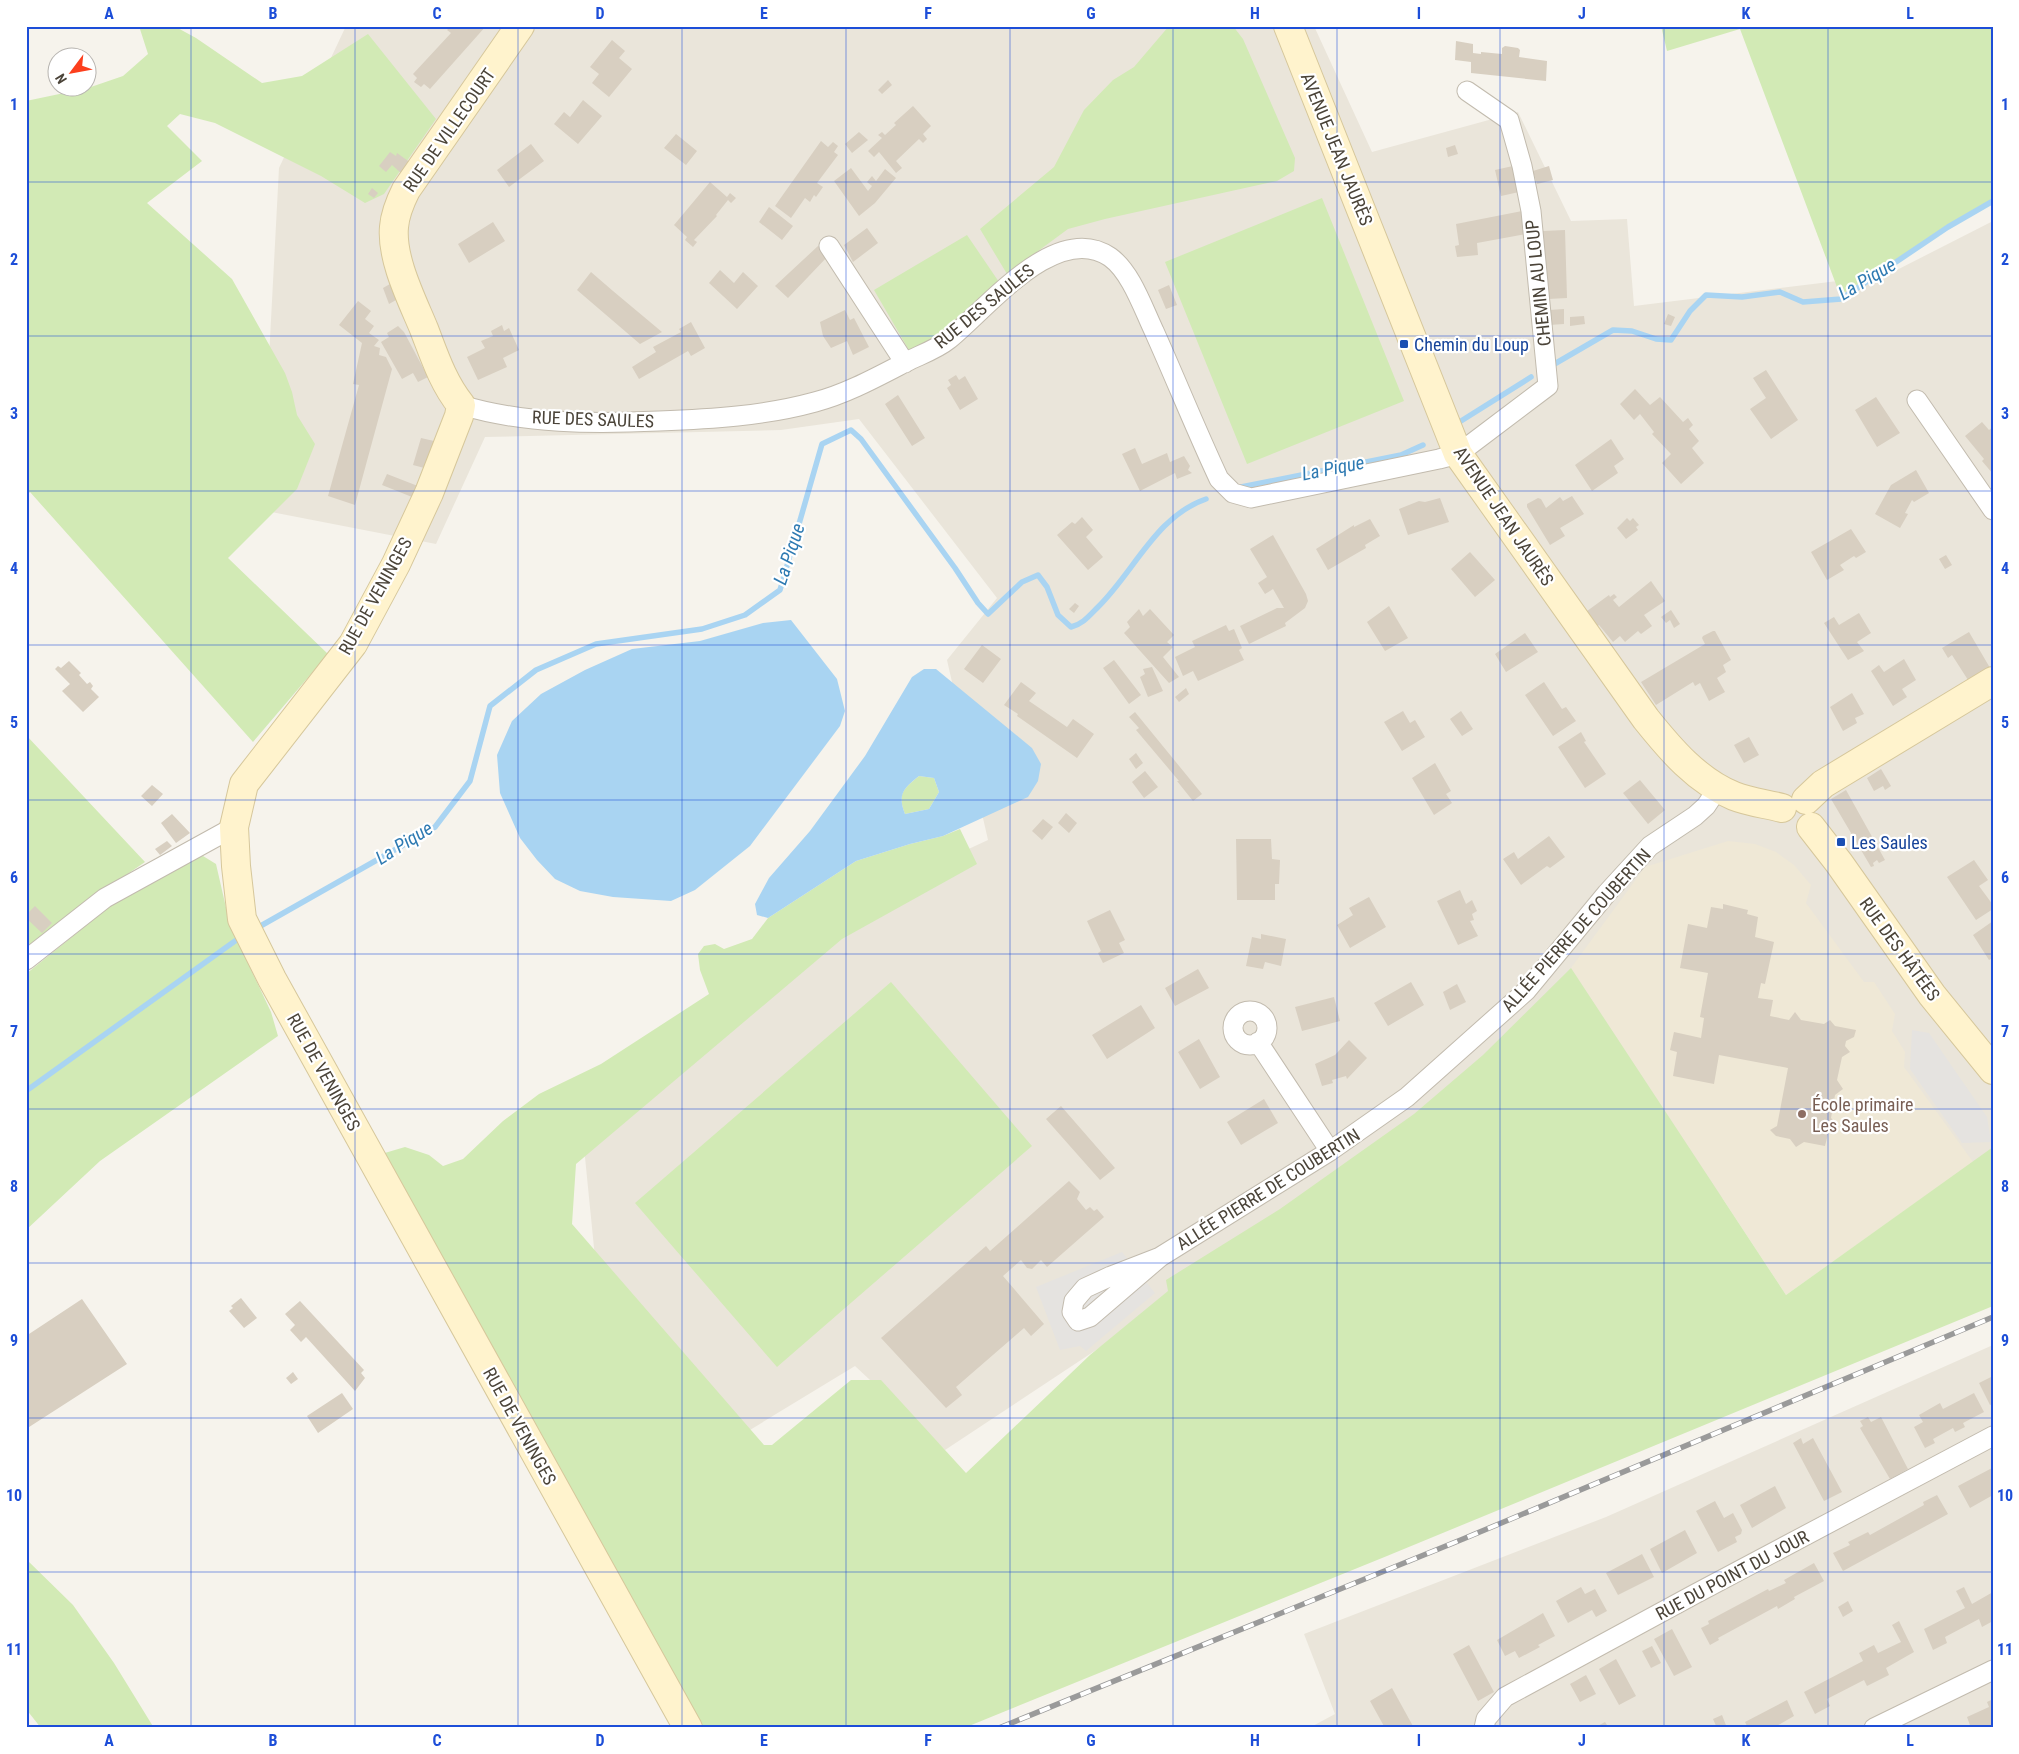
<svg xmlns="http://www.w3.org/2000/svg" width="2019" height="1754" viewBox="0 0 2019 1754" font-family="'Roboto Condensed',sans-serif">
<rect width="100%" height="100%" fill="#f6f3ec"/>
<path fill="#eae5da" d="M346,26H1314L1372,152L1518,112L1571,221L1627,219L1634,306L1887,275L1993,221V1164L1232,1260L945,1450L855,1366L717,1450L598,1288L583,1137L878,891L988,840L947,660L997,598L859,419L781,430L485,437L436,544L261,510L279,168Z
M1993,1345V1728H1309L1335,1714L1304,1634L1606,1517Z"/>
<path fill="#efe8d6" d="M1728,841L1755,844L1776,852L1794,865L1811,885L1806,903L1864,982H1874L1895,1014L1892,1031L1905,1052L1904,1067L1973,1162L1786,1295L1571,968L1645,867Z"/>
<path fill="#d2eab5" d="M139,26H174L196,38L262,83L302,76L368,34L436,119L384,194L365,203L321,176L215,123L180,114L167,126L202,161L147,203L232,279L285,373L292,392L297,415L315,444L297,489L228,558L328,654L253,742L30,492L26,497V101L88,88L123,76L148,54Z
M1169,26H1233L1243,39L1295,158L1294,171L1277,181L1105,219L1068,229L1007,274L980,229L1054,167L1084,110L1113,80L1134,67Z
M1661,26H1993V199L1949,225L1911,252L1840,295L1740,29L1667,51Z
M1322,198L1404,401L1247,464L1165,262Z
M967,235L999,282L927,344L910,352L874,290Z
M26,735L145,862L62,919L26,951Z
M919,776L934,778L939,792L929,809L905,814C897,794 903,789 919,776Z
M960,829L977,864L842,939L576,1164L572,1224L764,1445H772L851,1380H881L966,1473L1090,1355L1168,1291L1166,1280L1280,1209L1414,1114L1483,1055L1571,968L1786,1295L1993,1147V1306L1387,1556L964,1728H700L378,1155L405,1147L429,1155L443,1166L463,1159L503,1121L539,1094L601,1064L709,994L700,970L698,954L704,946L715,944L724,949L752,939L768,918L856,861L910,844L943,836Z
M203,856L216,864L230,925L271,1012L278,1036L100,1161L26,1230V974L114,903L191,860Z
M891,982L1032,1146L777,1367L635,1203Z
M26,1559L73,1605L114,1663L154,1728H41L26,1709Z"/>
<path fill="#e5e3e0" d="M1912,1030L1929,1033L1987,1117L1991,1142L1962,1143L1910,1069Z
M1122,1252L1155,1293L1086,1351L1080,1346L1060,1350L1036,1287Z"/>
<path fill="#a9d4f2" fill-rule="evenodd" d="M791,620L837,679L845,711L840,726L750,846L695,890L671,901L613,897L580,891L555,879L537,860L520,838L500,793L497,755L512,721L541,694L585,670L632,649L700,641L763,623Z
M924,669H936L1032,748L1041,764L1038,781L1028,797L943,836L910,844L856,861L768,918L757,915L755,904L769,878L810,831L865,756L912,677ZM919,776L934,778L939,792L929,809L905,814C897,794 904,788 919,776Z"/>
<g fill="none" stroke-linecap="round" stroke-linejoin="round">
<path stroke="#a9d4f2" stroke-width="5.5" d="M1551,366L1613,330L1632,331L1656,339L1671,340L1690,311L1706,295L1742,297L1780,292L1803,302L1841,299L1948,227L1993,201
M1461,421L1531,377
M1241,487L1401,455L1423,445
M257,928L435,827L470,781L490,706L536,670L596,644L702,629L745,615L780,590L822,444L851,430L861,439L955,568L978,603L988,614L1022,582L1038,575L1047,587L1058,615L1071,627C1083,624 1089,616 1098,607C1134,572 1156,516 1206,499
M26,1091L235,941"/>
</g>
<path fill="#d8cfc1" d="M451,26H486L430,89L424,84L421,87L414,82L417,78L413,74L451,33L447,30Z
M612,40L625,51L619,58L632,69L609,97L592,83L599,74L590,67Z
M1456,41L1473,44V53L1481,54V52L1502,54V48L1505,46L1518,48L1520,50L1519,57L1547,61L1546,81L1471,73V62L1455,60Z
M888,80L892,85L882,94L878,90Z
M583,100L602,116L578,144L554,124L564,112L570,117Z
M913,106L931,126L923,134L927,139L923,143L919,139L896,161L902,168L896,173L879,152L874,157L868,151L882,138L878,135L882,132L885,135L896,125L894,123Z
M859,132L868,140L852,153L845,144Z
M676,134L697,151L686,165L664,148Z
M821,141L828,147L833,142L838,146L834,152L838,155L817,183L823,187L816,197L814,195L810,202L805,198L791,218L775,206Z
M531,144L544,161L509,187L497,170Z
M1455,145L1458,154L1448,157L1446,148Z
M390,152L396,156L397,153L411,163L402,174L392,165L386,172L379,166Z
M1513,166L1519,192L1501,196L1495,170Z
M1549,166L1553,180L1537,184L1533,171Z
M851,168L868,191L872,186L867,182L872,176L876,181L885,169L896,178L875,203L859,216L834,181Z
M710,182L727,197L730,193L736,198L731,203L728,200L716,215L717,216L694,240L697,242L693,247L685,240L687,237L674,225Z
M372,188L378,193L374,198L368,194Z
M769,207L793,226L782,240L759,222Z
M1527,210L1531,233L1477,243L1478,255L1457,257L1455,246L1459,245L1456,224Z
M493,222L505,241L469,263L458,244Z
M867,228L878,243L853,262L844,245Z
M1565,230L1567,298L1548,299L1543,231Z
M818,246L829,255L788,298L775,286Z
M720,270L734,283L743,272L758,286L737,309L709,283Z
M591,272L613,291L662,332L640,344L577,290Z
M390,284L396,300L389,304L383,288Z
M1169,285L1177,305L1166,309L1158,290Z
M358,301L371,311L365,319L374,326L369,333L379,340L374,346L380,348L379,355L386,357L392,369L355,505L328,496L359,385L353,384L362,343L339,325Z
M1564,309V324L1549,325V310Z
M845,310L850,320L854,318L869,347L853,355L847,341L831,348L823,336L820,322Z
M1668,314L1675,317L1671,326L1664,324Z
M1584,316L1585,324L1570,326V317Z
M691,322L705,348L691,356L688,351L639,379L632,367L656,352L653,347L681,332L679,329Z
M502,325L504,331L509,328L519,350L503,358L507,367L478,380L467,357L485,348L481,341L493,336L491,331Z
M398,326L404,332L428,377L418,382L413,373L402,379L381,342L389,337L387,333Z
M1766,370L1798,420L1771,439L1750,409L1766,398L1753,378Z
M956,375L959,380L965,376L978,399L960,410L947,388L951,385L948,380Z
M1635,389L1650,405L1660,397L1683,422L1688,418L1693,425L1689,429L1699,441L1692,448L1704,463L1681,484L1662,463L1671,454L1652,434L1654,432L1640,414L1634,420L1620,404Z
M898,395L925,438L912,446L885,404Z
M1876,397L1900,433L1877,447L1855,410Z
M1982,422L1989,430L1993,427V474L1982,461L1984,459L1965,436Z
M421,438L434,441L428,469L413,465Z
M1611,439L1624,459L1614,466L1618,473L1592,491L1575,465Z
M1135,448L1142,464L1167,453L1170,462L1184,456L1190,466L1188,470L1192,473L1177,479L1175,473L1140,491L1122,454Z
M1916,470L1929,493L1914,502L1912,500L1905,513L1908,514L1900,528L1875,514L1891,485Z
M387,474L423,488L417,499L382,485Z
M1572,496L1584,514L1560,528L1565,536L1550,545L1527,507V504L1538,498L1541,499L1546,508L1560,497L1563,501Z
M1440,498L1449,522L1408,535L1399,509L1419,501L1425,502Z
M1082,517L1093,530L1086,537L1103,557L1088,570L1057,535L1072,522L1075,524Z
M1627,518L1630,521L1633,518L1639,525L1636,527L1638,530L1626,539L1617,528Z
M1370,519L1380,536L1365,545L1366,548L1328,570L1316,549L1354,525V527Z
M1851,529L1866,552L1856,558L1854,556L1840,565L1844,570L1827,580L1811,552Z
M1273,535L1306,594L1308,601L1305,608L1285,623L1286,626L1249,644L1240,626L1277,608H1284L1273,589L1265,594L1258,583L1267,577L1250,549Z
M1470,552L1495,580L1475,597L1451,569Z
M1946,555L1952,565L1945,569L1939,559Z
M1651,581L1665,601L1644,615L1652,626L1641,634L1638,631L1625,642L1620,636L1613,642L1599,625L1594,629L1583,614L1609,595L1610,597L1614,594L1617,597L1613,600L1619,607Z
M1075,603L1079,606L1074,613L1069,609Z
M1389,606L1408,638L1385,651L1367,622Z
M1139,609L1143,616L1150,609L1174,635L1167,642L1173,647L1163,657L1179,677L1169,683L1124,633L1130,627L1127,622Z
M1671,610L1680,624L1674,628L1670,620L1666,623L1661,617Z
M1859,613L1871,633L1857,642L1864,651L1848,660L1824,623L1834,617L1839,625Z
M1226,625L1229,631L1234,629L1242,648L1239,650L1244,660L1198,681L1193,671L1183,676L1175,657L1195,647L1192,641Z
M1713,631H1715L1731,660L1723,665L1726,672L1717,678L1725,692L1709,701L1700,683L1695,686L1693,682L1656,705L1641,682L1705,644L1702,638L1703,636Z
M1969,632L1993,673L1968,680L1952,655L1948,658L1942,648Z
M1525,633L1538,652L1506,672L1495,654Z
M982,645L1001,659L983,683L964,669Z
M1904,659L1916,680L1902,689L1907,697L1893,706L1871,671L1879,665L1884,672Z
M1114,660L1141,695L1129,704L1103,668Z
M69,661L81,673L79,675L87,684L90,682L93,686L91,689L99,697L83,712L62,691L70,684L55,669L58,666L61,668Z
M1152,667L1163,691L1148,697L1140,677L1145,674L1143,669Z
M1021,682L1036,693L1029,701L1067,727L1073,719L1094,734L1077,758L1017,716L1018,714L1004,705Z
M1544,682L1562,709L1566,707L1576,721L1553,736L1525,695Z
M1186,688L1189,694L1179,702L1175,697Z
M1852,693L1864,714L1855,718L1857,723L1843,731L1830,707Z
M1403,711L1410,723L1415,720L1425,737L1402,751L1384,722Z
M1461,711L1473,729L1462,736L1450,719Z
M1135,712L1202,794L1193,801L1177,781H1179L1136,730L1139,728L1129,717Z
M1581,732L1586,741L1584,742L1606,774L1585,788L1558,747Z
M1749,737L1759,755L1744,763L1734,745Z
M1136,753L1143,763L1136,769L1129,759Z
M1435,763L1451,791L1446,794L1452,803L1434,815L1412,778Z
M1881,769L1891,786L1885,790L1883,786L1874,791L1867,778Z
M1145,771L1158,787L1144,798L1132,782Z
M1640,780L1665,810L1648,824L1623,793Z
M152,785L163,794L152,806L141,796Z
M1846,790L1885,860L1879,863L1877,860L1873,863L1874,866L1871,867L1831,799Z
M1066,813L1077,823L1069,833L1058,823Z
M172,814L190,833L176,843L161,823Z
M1043,819L1053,827L1042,840L1032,831Z
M1549,836L1565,857L1550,868L1547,866L1521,885L1503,859L1514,852L1518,859Z
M1236,839H1271L1272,859L1280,860L1279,884H1275V900H1237Z
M167,841L172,846L160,855L155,849Z
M1974,860L1988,880L1979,886L1993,905V909L1976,920L1947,877Z
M1460,890L1466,904L1472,900L1477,911L1472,914L1474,920L1470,921L1478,936L1458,945L1437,901Z
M1369,897L1386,927L1350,948L1337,925L1353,915L1349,908Z
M1723,904L1748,910L1747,914L1758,917L1755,937L1774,942L1765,984L1761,983L1758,998L1773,1000L1770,1016L1789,1020L1795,1012L1801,1020L1824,1024L1830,1020L1835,1026L1856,1030L1854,1037L1846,1041L1845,1046L1850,1052L1842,1057L1837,1080L1843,1089L1835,1095L1831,1118L1837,1124L1829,1130L1825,1146L1804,1142L1796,1147L1790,1139L1776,1136L1770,1130L1777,1126L1788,1068L1719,1055L1714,1084L1673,1076L1677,1052L1670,1050L1674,1032L1701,1038L1704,1018L1700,1017L1708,973L1680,968L1688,924L1707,928L1711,907L1723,909Z
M35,906L52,923L42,933L26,918V915Z
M1110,910L1125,940L1119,943L1124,953L1103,963L1098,953L1101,951L1087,921Z
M1993,921V958L1989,960L1973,935Z
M1261,934L1286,939L1281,966L1265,962L1263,969L1246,966L1252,937L1261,939Z
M1198,969L1209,988L1175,1006L1165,988Z
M1411,982L1424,1005L1388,1026L1374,1003Z
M1457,984L1466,1002L1450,1010L1443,992Z
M1334,997L1340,1021L1302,1031L1295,1007Z
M1141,1005L1155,1028L1107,1059L1092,1035Z
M1199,1039L1220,1077L1200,1089L1178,1052Z
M1349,1040L1367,1058L1347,1079L1346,1076L1332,1080L1333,1083L1322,1086L1315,1064L1335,1055Z
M1264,1099L1278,1123L1241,1145L1227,1122Z
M1061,1106L1115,1168L1100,1180L1046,1119Z
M1069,1181L1080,1192L1077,1199L1086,1210L1090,1207L1094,1211L1097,1209L1104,1217L1047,1267L1041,1260L1032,1269L1027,1268L1021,1260L1003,1276L1044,1324L1031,1336L1024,1328L956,1387L962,1395L946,1408L881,1338L986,1246L990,1251Z
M241,1298L257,1318L244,1328L229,1311L233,1308L231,1306Z
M82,1299L127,1364L26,1429V1336Z
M300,1301L364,1370L361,1373L365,1378L355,1391L306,1337L301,1342L290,1330L295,1325L285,1314Z
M293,1372L298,1379L291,1384L286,1378Z
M1993,1376V1404L1990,1405L1979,1383Z
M342,1393L353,1409L318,1433L307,1416Z
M1974,1393L1984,1412L1963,1423L1965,1427L1955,1432L1953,1428L1933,1439L1935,1443L1925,1448L1914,1427L1923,1422L1919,1415L1940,1403L1943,1409Z
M1868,1417L1871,1422L1881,1417L1908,1469L1890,1479L1860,1428L1863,1426L1860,1421Z
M1801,1438L1803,1444L1813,1438L1842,1492L1824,1501L1793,1443Z
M1992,1468L1993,1495L1970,1508L1958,1486Z
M1775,1486L1786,1508L1752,1528L1740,1505Z
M1937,1495L1948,1514L1843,1571L1833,1553L1850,1545L1848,1542L1868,1532L1870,1535L1924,1505L1923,1502Z
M1715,1501L1724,1518L1733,1513L1742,1530L1741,1534L1735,1537L1737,1542L1718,1552L1696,1511Z
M1685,1530L1697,1553L1662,1573L1650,1549Z
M1642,1554L1654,1577L1618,1595L1606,1573Z
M1814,1563L1824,1581L1794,1597L1795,1599L1778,1609L1777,1606L1718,1638L1719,1640L1710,1645L1701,1628L1709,1624L1708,1621L1768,1589L1769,1591L1786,1583L1784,1580Z
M1581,1587L1585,1594L1595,1589L1607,1611L1596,1617L1592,1610L1568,1623L1556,1601Z
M1964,1587L1972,1604L1993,1592V1621L1982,1627L1979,1619L1945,1637L1947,1643L1933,1650L1924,1629L1965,1608L1956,1591Z
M1848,1601L1853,1611L1843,1617L1838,1607Z
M1543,1613L1555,1636L1538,1645L1540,1647L1519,1658L1515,1651L1505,1656L1497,1640Z
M1899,1621L1914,1652L1886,1668L1889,1675L1867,1686L1864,1680L1827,1699L1830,1706L1815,1714L1804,1692L1863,1661L1859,1653L1874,1645L1878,1653L1901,1642L1892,1625Z
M1672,1629L1692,1667L1674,1676L1654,1639Z
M1469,1645L1494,1692L1478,1701L1453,1654Z
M1652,1646L1661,1663L1651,1668L1642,1651Z
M1616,1659L1636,1696L1619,1705L1599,1669Z
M1586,1675L1596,1694L1580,1702L1570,1684Z
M1392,1688L1414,1728H1385L1370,1701Z
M1993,1699L1991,1728H1971L1967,1717L1989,1707L1987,1702Z
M1787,1700L1794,1716L1773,1728H1748L1745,1722Z
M1722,1715L1727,1728H1717L1713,1719Z
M1605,1722L1609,1728H1594Z"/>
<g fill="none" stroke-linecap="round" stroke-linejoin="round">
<defs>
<path id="street" d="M829,246L905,363
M1917,400L1993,510
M461,405C524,424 594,424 659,421C711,419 764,416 815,402C846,394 877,377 906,362C920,355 937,349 948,340C986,310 1056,220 1110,257C1131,272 1143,308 1154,331C1176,380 1196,430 1219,479L1233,493L1251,498L1439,459L1458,454L1548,386L1531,211L1522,166L1509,120L1467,91
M26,960L105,898L234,827
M1233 1028a17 17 0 1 1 34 0a17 17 0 1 1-34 0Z
M1258,1042L1330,1151
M1160,1257L1090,1317L1078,1321L1072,1312L1074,1301L1085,1288L1111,1276L1160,1257L1330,1151L1407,1097L1526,991L1607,893L1650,846L1695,816L1706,806L1718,788
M1484,1728L1486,1719L1505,1697L1695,1594L1993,1436
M1874,1728L1993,1670"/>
<path id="secondary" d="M520,26L406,190C400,202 395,214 394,227C391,259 412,300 424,329C434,355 443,383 461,405L459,416L429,493L396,564L353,644L244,784L234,827L236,866L242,919L272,979L688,1728
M1288,26L1458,454L1646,719C1670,749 1697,781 1734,796C1749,802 1767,804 1782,808
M1806,800L1823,784L1993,681
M1811,827L1839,863L1932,995L1993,1070"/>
</defs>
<use href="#street" stroke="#c2bbae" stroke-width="21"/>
<use href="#secondary" stroke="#d6c79b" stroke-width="30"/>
<use href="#street" stroke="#fff" stroke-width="19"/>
<use href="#secondary" stroke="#fff3cd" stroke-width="28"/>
<defs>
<path id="rail" d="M999,1728L1463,1539L1993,1317"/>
</defs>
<use href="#rail" stroke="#9a9a9a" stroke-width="5.5"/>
<use href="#rail" stroke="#fff" stroke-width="4" stroke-dasharray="11" stroke-linecap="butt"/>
</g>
<path fill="none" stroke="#1d4ed8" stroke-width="1" stroke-opacity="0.55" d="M191,26V1728M355,26V1728M518,26V1728M682,26V1728M846,26V1728M1010,26V1728M1173,26V1728M1337,26V1728M1500,26V1728M1664,26V1728M1828,26V1728M26,182H1993M26,336H1993M26,491H1993M26,645H1993M26,800H1993M26,954H1993M26,1109H1993M26,1263H1993M26,1418H1993M26,1572H1993"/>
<g fill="#1a4fb4" stroke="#fff" stroke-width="2">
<rect x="1399" y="339" width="10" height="10" rx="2.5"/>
<rect x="1836" y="837" width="10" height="10" rx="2.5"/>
</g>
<circle fill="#8d6e63" stroke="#fff" stroke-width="2" cx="1802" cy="1114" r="5"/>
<g text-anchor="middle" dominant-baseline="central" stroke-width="4.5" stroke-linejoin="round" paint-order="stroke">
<g font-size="18" fill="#4b4439" stroke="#fff">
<text transform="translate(449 130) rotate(-55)">RUE DE VILLECOURT</text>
<text transform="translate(1337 149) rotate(68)">AVENUE JEAN JAURÈS</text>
<text transform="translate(1538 283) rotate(-96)">CHEMIN AU LOUP</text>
<text transform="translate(984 306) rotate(-39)">RUE DES SAULES</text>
<text transform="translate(593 419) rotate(2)">RUE DES SAULES</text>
<text transform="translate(1504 516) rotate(56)">AVENUE JEAN JAURÈS</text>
<text transform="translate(375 596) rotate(-61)">RUE DE VENINGES</text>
<text transform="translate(1576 930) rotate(-48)">ALLÉE PIERRE DE COUBERTIN</text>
<text transform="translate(1900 949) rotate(54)">RUE DES HÂTÉES</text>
<text transform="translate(324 1072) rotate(61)">RUE DE VENINGES</text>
<text transform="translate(1268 1189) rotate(-32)">ALLÉE PIERRE DE COUBERTIN</text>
<text transform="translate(520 1426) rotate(61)">RUE DE VENINGES</text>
<text transform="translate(1732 1575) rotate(-28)">RUE DU POINT DU JOUR</text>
</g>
<g font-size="18" fill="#164399" stroke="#fff" text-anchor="start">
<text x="1414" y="344">Chemin du Loup</text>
<text x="1851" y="842">Les Saules</text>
</g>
<g font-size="18" fill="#785e54" stroke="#fff" text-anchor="start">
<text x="1812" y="1104">École primaire<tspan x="1812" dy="21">Les Saules</tspan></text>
</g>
<g font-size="19" font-style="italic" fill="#2e7ab2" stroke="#fff">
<text transform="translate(1867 279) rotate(-31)">La Pique</text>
<text transform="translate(1333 468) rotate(-11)">La Pique</text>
<text transform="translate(789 554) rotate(-72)">La Pique</text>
<text transform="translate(404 843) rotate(-32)">La Pique</text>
</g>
</g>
<rect width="2019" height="1754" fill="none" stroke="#ffffff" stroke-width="55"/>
<g transform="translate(72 72) rotate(238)"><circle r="24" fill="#ffffff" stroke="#b7b4b0"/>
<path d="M0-4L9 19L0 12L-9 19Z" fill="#fc3f1d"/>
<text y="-8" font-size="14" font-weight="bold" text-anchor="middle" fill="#4b4439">N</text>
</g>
<rect x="28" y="28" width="1964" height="1698" fill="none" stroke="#1d4ed8" stroke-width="2"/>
<g font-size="16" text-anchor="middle" font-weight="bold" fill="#1d4ed8">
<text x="109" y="19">A</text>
<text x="273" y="19">B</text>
<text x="437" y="19">C</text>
<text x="600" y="19">D</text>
<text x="764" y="19">E</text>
<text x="928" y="19">F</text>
<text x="1091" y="19">G</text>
<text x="1255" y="19">H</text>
<text x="1419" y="19">I</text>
<text x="1582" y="19">J</text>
<text x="1746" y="19">K</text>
<text x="1910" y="19">L</text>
<text x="14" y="110">1</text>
<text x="2005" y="110">1</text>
<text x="14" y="265">2</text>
<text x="2005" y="265">2</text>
<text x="14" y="419">3</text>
<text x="2005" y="419">3</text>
<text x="14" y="574">4</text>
<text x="2005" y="574">4</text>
<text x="14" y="728">5</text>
<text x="2005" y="728">5</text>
<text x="14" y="883">6</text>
<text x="2005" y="883">6</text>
<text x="14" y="1037">7</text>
<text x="2005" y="1037">7</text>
<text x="14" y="1192">8</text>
<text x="2005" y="1192">8</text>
<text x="14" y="1346">9</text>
<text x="2005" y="1346">9</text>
<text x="14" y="1501">10</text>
<text x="2005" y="1501">10</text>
<text x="14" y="1655">11</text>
<text x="2005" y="1655">11</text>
<text x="109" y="1746">A</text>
<text x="273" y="1746">B</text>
<text x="437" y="1746">C</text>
<text x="600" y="1746">D</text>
<text x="764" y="1746">E</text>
<text x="928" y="1746">F</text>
<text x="1091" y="1746">G</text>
<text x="1255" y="1746">H</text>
<text x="1419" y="1746">I</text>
<text x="1582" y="1746">J</text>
<text x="1746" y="1746">K</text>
<text x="1910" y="1746">L</text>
</g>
</svg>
